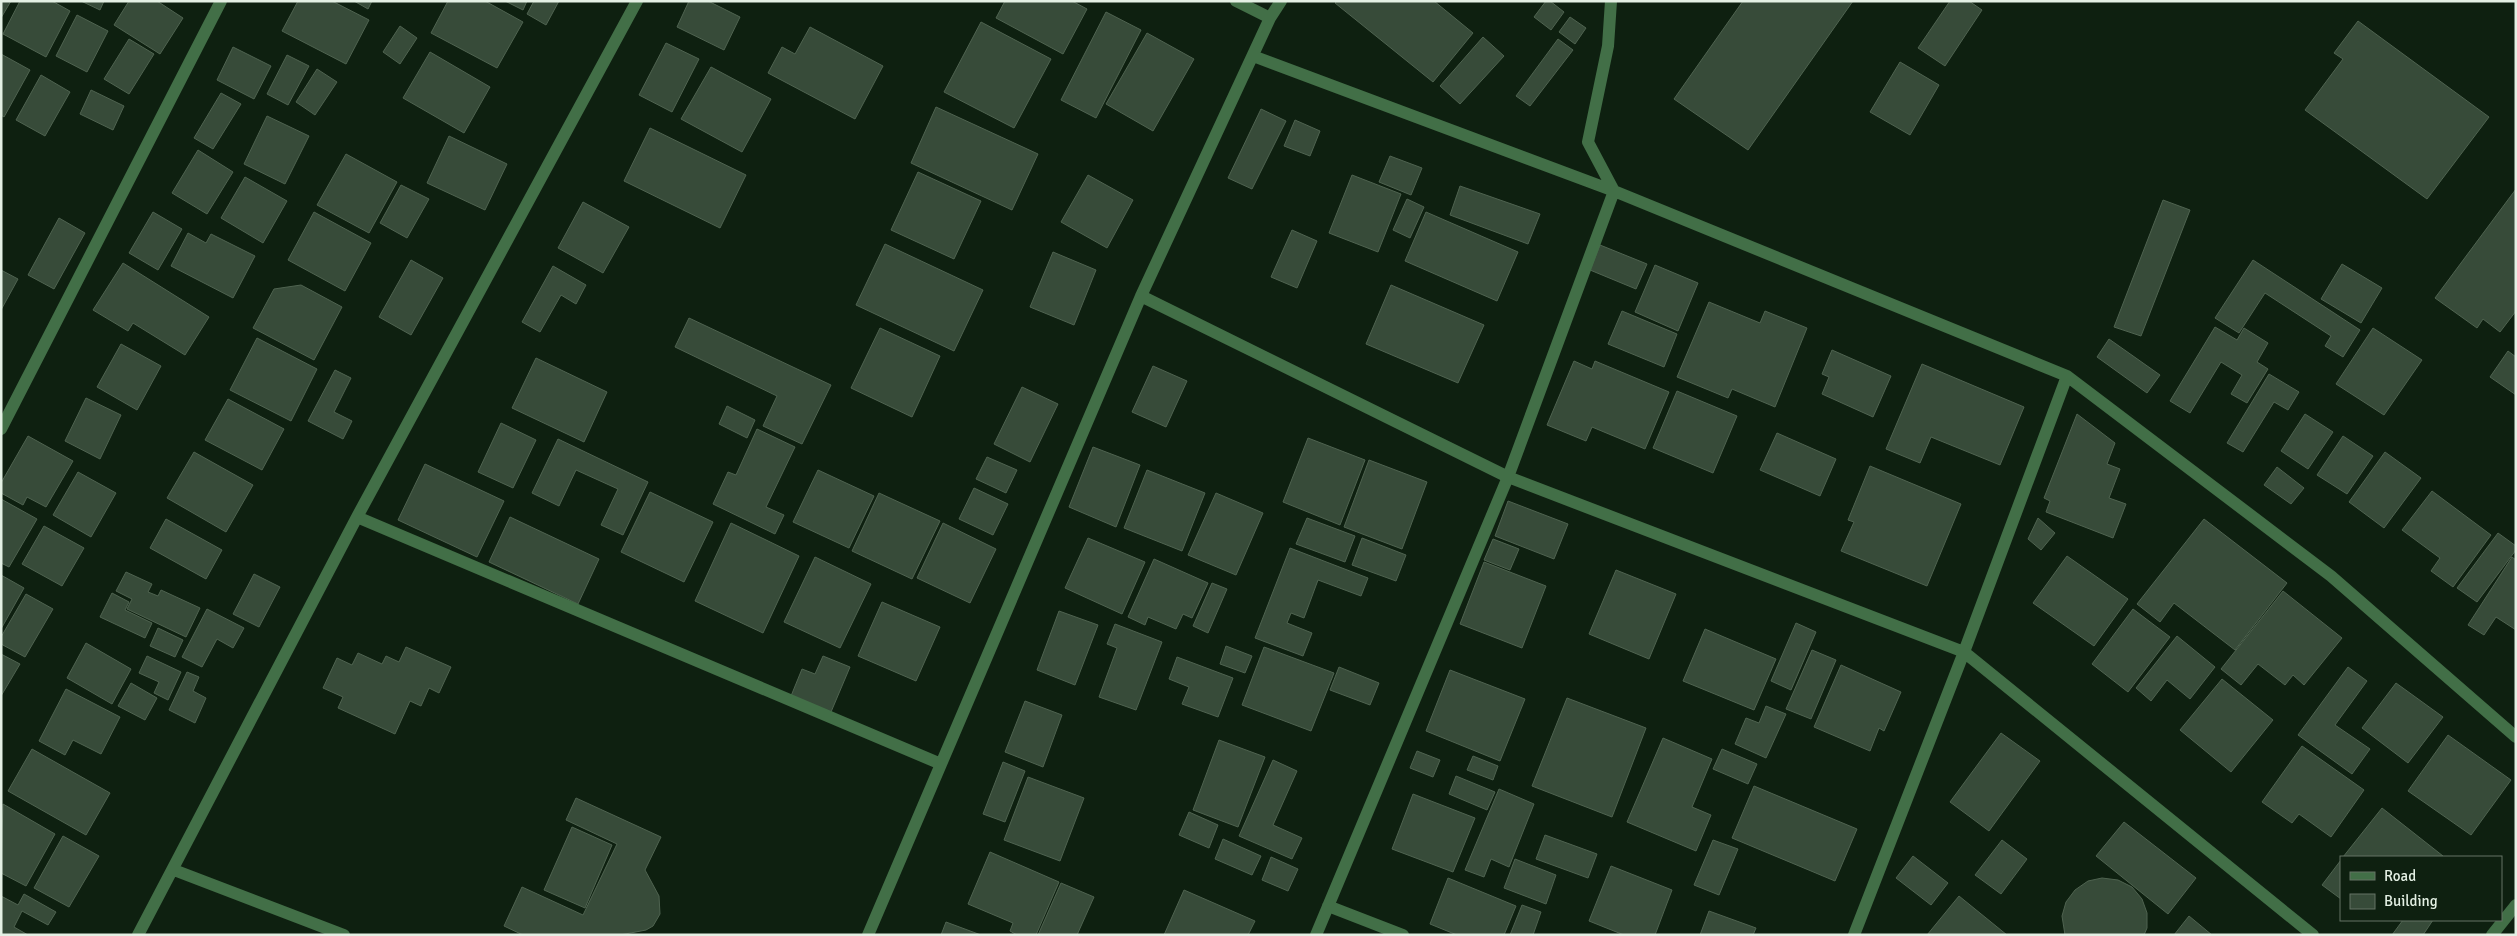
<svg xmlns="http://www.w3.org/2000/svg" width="2517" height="936" viewBox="0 0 2517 936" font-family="Signika,sans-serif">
<rect width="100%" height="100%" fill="#0e2010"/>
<path fill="#374b39" stroke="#4f6350" d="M1,1H11L1,18Z
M20,1H52L70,11L46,57L3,34Z
M81,1H104L100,10Z
M129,1H157L183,18L160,54L114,25Z
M298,1H332L369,20L346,64L282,31Z
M354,1H372L368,9Z
M448,1H485L523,22L497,68L431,33Z
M505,1H527L523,10Z
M534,1H559L546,25L527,14Z
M689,1H708L740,17L724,50L677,27Z
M1005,1H1072L1087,9L1063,54L996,18Z
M1337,1H1434L1473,33L1433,82L1335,3Z
M1546,1H1550L1564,12L1551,30L1534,17Z
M1743,1H1853L1748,150L1674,99Z
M1950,1H1969L1982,10L1945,66L1918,48Z
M1106,12L1141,30L1096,118L1061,100Z
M77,15L108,31L87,72L56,56Z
M1570,17L1586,28L1575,44L1559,32Z
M2358,21L2489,117L2427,199L2305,110L2343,59L2334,53Z
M981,22L1051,59L1014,128L944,92Z
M400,26L417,38L400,64L383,52Z
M810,27L883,66L855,119L768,73L782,47L795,54Z
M1147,33L1194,59L1153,131L1106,104Z
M1483,37L1504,56L1460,104L1440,86Z
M129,39L154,54L129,94L104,79Z
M1558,39L1573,50L1530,106L1516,96Z
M666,43L699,59L672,112L639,95Z
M233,47L271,66L254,99L217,80Z
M430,52L490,87L464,133L403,98Z
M1,54L30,70L4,117L1,115Z
M287,55L309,66L288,105L267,94Z
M1900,62L1939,85L1910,135L1870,112Z
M711,67L771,99L742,152L681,119Z
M317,69L337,82L315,115L296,102Z
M41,75L70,92L45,136L16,120Z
M91,90L124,106L113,130L80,114Z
M221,93L241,104L213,149L194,138Z
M936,107L1038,154L1012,210L911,163Z
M1261,109L1286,121L1252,189L1228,178Z
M267,116L309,136L285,184L244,164Z
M1295,120L1320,131L1310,156L1284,146Z
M650,128L746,175L720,228L624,181Z
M449,136L507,164L485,210L427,183Z
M198,150L233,172L207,214L172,193Z
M346,154L397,182L369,233L317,205Z
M1390,156L1422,168L1411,195L1379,182Z
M918,172L981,201L954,259L891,230Z
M1088,175L1133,200L1107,248L1061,222Z
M1352,175L1401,194L1378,252L1329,233Z
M245,177L287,201L263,243L221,218Z
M401,185L429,199L407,238L380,223Z
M1460,186L1540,214L1528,244L1450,215Z
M2516,189V311L2500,332L2483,319L2477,328L2435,298Z
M1407,199L1424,207L1410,238L1393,230Z
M2163,200L2190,210L2141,336L2114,327Z
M583,202L629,227L603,273L558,248Z
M153,212L182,229L158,270L129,253Z
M314,212L371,243L345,291L288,260Z
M1426,212L1518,252L1497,301L1405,261Z
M59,218L85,233L54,289L28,275Z
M1292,230L1317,241L1297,288L1271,277Z
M188,233L206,243L211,234L255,256L233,298L171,266Z
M885,244L983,290L954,351L856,305Z
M1600,245L1647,264L1636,289L1590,270Z
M1053,252L1096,270L1074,325L1030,307Z
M411,260L443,278L411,335L379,317Z
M2253,260L2360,330L2343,357L2325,346L2331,336L2265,293L2239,333L2215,318Z
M123,263L209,317L185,355L133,323L128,331L93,310Z
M2342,264L2382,288L2361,323L2321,299Z
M1655,265L1698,283L1678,331L1635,312Z
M553,266L586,285L576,304L561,295L540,332L522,322Z
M1,270L18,279L1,310Z
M301,285L342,307L314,360L253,328L274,289Z
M1391,285L1484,325L1458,383L1366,344Z
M1709,302L1760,323L1765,311L1807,328L1775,407L1732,389L1728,398L1677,377Z
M1622,311L1677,334L1664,367L1608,344Z
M689,318L831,385L802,444L763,426L777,396L675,347Z
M2215,327L2237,340L2244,328L2268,343L2257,362L2268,369L2247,403L2231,394L2242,375L2221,362L2190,413L2170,401Z
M880,328L940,356L912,417L851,388Z
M2373,328L2422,360L2384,415L2336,384Z
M257,338L317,369L291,421L230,390Z
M2109,339L2160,375L2147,393L2097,357Z
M121,344L161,366L137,410L97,387Z
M1832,350L1891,376L1873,417L1822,394L1829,377L1822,374Z
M2508,351L2516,357V395L2490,377Z
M536,358L607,392L584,442L512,408Z
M1574,361L1592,369L1595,361L1669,392L1645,449L1592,427L1586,441L1547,425Z
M1922,364L2024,407L2000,465L1931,437L1920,463L1886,449Z
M1153,366L1187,381L1166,427L1132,412Z
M335,370L351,378L334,412L352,421L343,439L308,421Z
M2269,374L2299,392L2288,410L2274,402L2243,452L2227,443Z
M1022,387L1058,404L1030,462L994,444Z
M1677,391L1737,416L1713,473L1653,448Z
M86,398L121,415L100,459L65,441Z
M228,399L284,429L262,470L205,440Z
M727,406L755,420L747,438L719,424Z
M2077,414L2115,443L2107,464L2120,469L2109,498L2126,504L2113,538L2046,512L2050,501L2044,498Z
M2305,414L2333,432L2308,469L2281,451Z
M501,423L536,440L513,488L478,472Z
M757,429L795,447L766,507L784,515L775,534L713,504L728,472L736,475Z
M1777,433L1836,459L1820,496L1760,470Z
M28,436L73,461L46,507L27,497L23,505L1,493V483Z
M2343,436L2373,456L2347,494L2317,475Z
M1308,438L1365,460L1340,525L1283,502Z
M558,439L648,482L623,535L601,525L618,489L576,470L559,506L532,493Z
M1093,447L1140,465L1116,527L1069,507Z
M194,452L253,485L226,532L167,498Z
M2385,452L2421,478L2384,528L2349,502Z
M987,457L1017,470L1006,493L976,479Z
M1369,460L1427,482L1402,549L1344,527Z
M425,464L504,501L477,557L398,520Z
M1870,466L1961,504L1927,586L1841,551L1854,522L1848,520Z
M2277,467L2304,488L2291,504L2264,485Z
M818,470L874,496L849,548L793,522Z
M1147,470L1205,493L1182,551L1124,528Z
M78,472L116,493L91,537L53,515Z
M974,488L1008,504L993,535L959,519Z
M2432,491L2491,535L2453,587L2431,571L2440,558L2402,530Z
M650,492L713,522L684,582L621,552Z
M879,493L940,521L912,579L852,551Z
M1216,493L1263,513L1236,575L1188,555Z
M1,499L37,519L9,567L1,563Z
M1508,501L1568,524L1554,559L1495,536Z
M510,517L599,559L578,604L489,562Z
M1307,518L1355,536L1345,562L1296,544Z
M2038,518L2055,533L2041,550L2028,539Z
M166,519L222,550L206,579L150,548Z
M2204,519L2287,583L2235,650L2174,603L2160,622L2137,604Z
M731,523L799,556L763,633L695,601Z
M943,523L996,549L970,603L917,578Z
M44,526L84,548L62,586L22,564Z
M2498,533L2516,546V550L2477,602L2457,588Z
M1088,538L1145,562L1122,614L1065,588Z
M1362,538L1406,555L1396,581L1352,565Z
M1493,539L1519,549L1510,570L1484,560Z
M1290,548L1368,578L1361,596L1318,580L1304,618L1291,613L1287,623L1312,633L1303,656L1255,638Z
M2067,556L2128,599L2094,646L2033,603Z
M815,557L871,584L840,648L784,622Z
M2512,557L2516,560V630L2496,617L2484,635L2468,625Z
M1154,559L1208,583L1192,618L1183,614L1176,629L1148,617L1145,625L1128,617Z
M1484,562L1546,586L1522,648L1460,624Z
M1616,570L1676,594L1649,659L1589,634Z
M126,572L152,584L148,592L158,596L161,590L200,608L186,637L127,609L132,599L116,591Z
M254,574L280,587L259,627L233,614Z
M1,575L24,588L1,629Z
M1212,583L1227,589L1208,633L1193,626Z
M2283,591L2342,638L2304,685L2293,675L2285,685L2258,664L2241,685L2221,669Z
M112,593L129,602L125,610L152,623L145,638L100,617Z
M26,594L53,609L25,657L1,644V637Z
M882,602L940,627L916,681L858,656Z
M207,609L244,628L233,648L217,639L202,667L182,657Z
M2133,609L2170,637L2128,692L2092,664Z
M1059,611L1098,625L1075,685L1037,670Z
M1796,623L1816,632L1791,690L1771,681Z
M1115,624L1162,642L1136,710L1099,697L1117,648L1107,644Z
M158,628L183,640L175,657L150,646Z
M1705,629L1776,659L1754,710L1683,681Z
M2177,636L2215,667L2190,699L2167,680L2151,701L2136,688Z
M86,643L131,669L112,704L67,678Z
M1226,646L1252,656L1245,673L1220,664Z
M406,647L451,667L439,693L429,688L421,706L410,701L395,734L338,708L343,697L323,688L337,658L352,665L358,653L382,664L386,656L399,662Z
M1264,647L1334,673L1311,731L1242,705Z
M1812,650L1836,660L1811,719L1786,709Z
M1,654L20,664L1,696Z
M147,656L181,672L168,700L154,693L159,682L139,673Z
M823,656L850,667L831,712L791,696L802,669L815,674Z
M1177,657L1233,678L1218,717L1182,704L1189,687L1169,679Z
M1841,665L1901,692L1884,731L1879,728L1870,751L1814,727Z
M1339,667L1379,683L1370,705L1330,690Z
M2348,667L2367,681L2335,725L2370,749L2352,774L2298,735Z
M1450,670L1525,699L1500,761L1426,731Z
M187,672L199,677L193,691L206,698L195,723L169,710Z
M2222,679L2273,720L2231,772L2180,730Z
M131,683L157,698L145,720L118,706Z
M2396,683L2443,717L2408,763L2362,728Z
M66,689L120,717L101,754L73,740L65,755L39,741Z
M1567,698L1646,728L1612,817L1532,786Z
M1025,701L1062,715L1043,767L1005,752Z
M1766,706L1786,714L1766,758L1735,744L1746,718L1759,723Z
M2001,733L2040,761L1989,831L1950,802Z
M2448,735L2511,780L2471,835L2408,791Z
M1663,738L1712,759L1692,807L1711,815L1696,851L1627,822Z
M1219,740L1265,757L1238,827L1193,810Z
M2302,746L2364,790L2331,837L2299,814L2292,823L2262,802Z
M32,749L110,793L86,835L8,791Z
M1722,749L1757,764L1748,784L1713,769Z
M1417,751L1440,760L1433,777L1410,768Z
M1473,756L1498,766L1493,780L1467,770Z
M1273,760L1297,771L1273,825L1302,838L1292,859L1239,836Z
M1003,762L1025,771L1005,822L983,814Z
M1456,776L1495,792L1487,810L1449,794Z
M1028,777L1084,798L1060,861L1004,840Z
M1754,786L1857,829L1835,881L1732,838Z
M1499,789L1534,804L1509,867L1491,859L1484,877L1465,870Z
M1413,794L1475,818L1453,872L1392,849Z
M576,798L661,837L645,870L659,896L660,914L653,926L646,930L620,935H523L504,926L522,887L583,915L617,844L566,820Z
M3,804L55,834L26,886L1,873Z
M2382,808L2443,856L2442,857H2343Z
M1189,812L1218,825L1209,848L1179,835Z
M2124,822L2196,878L2168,914L2096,856Z
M572,827L612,845L585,908L544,890Z
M1545,835L1597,854L1588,878L1536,859Z
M63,836L99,856L69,907L34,888Z
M1223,839L1261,856L1252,875L1215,859Z
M1713,840L1738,849L1719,895L1694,885Z
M2002,840L2027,859L2001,894L1975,875Z
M990,852L1059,882L1036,935H1017L1010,931L1013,923L968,904Z
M1913,856L1948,883L1931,905L1896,878Z
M1271,857L1298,869L1288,891L1262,880Z
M1515,859L1556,875L1546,904L1504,888Z
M2341,860V899L2322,885Z
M1611,866L1672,890L1655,935H1624L1589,921Z
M1448,878L1516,906L1504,935H1457L1430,924Z
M2102,878L2118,880L2132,887L2142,899L2147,913V928L2144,935H2065L2062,916L2066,902L2075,890L2088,881Z
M1061,883L1094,897L1077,935H1038Z
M1184,890L1255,921L1248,935H1164Z
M24,894L56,912L48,925L22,911L14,927L28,935H1V896L18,905Z
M1959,896L2007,935H1927Z
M1522,905L1541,912L1533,935H1510Z
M1709,911L1756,928L1753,935H1700Z
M2189,916L2212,935H2174Z
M2403,920H2433L2423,935H2392Z
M946,922L981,935H941Z"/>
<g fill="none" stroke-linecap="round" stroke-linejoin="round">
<path stroke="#426f47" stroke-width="12" d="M1236,1L1270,18
M1253,56L1614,191L2067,376L2331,576L2516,737
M1141,296L1508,477L1964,652L2313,935
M1,429L221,1
M357,517L941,764
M174,870L344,935
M1328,906L1403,935
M138,935L357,517L637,1
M868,935L1141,296L1270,18L1281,1
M1316,935L1508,477L1614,191L1588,142L1608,46L1611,1
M1854,935L1964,652L2067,376
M2492,935L2516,905"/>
</g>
<rect width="2517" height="936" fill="none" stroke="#e4f0e4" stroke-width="5"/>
<rect x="2340" y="856" width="162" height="65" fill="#0e2010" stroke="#647365"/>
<rect x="2350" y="872" width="25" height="8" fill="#426f47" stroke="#647365"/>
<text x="2384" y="881" font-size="15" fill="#e4f0e4">Road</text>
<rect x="2350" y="894" width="25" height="15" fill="#374b39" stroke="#647365"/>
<text x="2384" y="906" font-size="15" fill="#e4f0e4">Building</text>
</svg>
